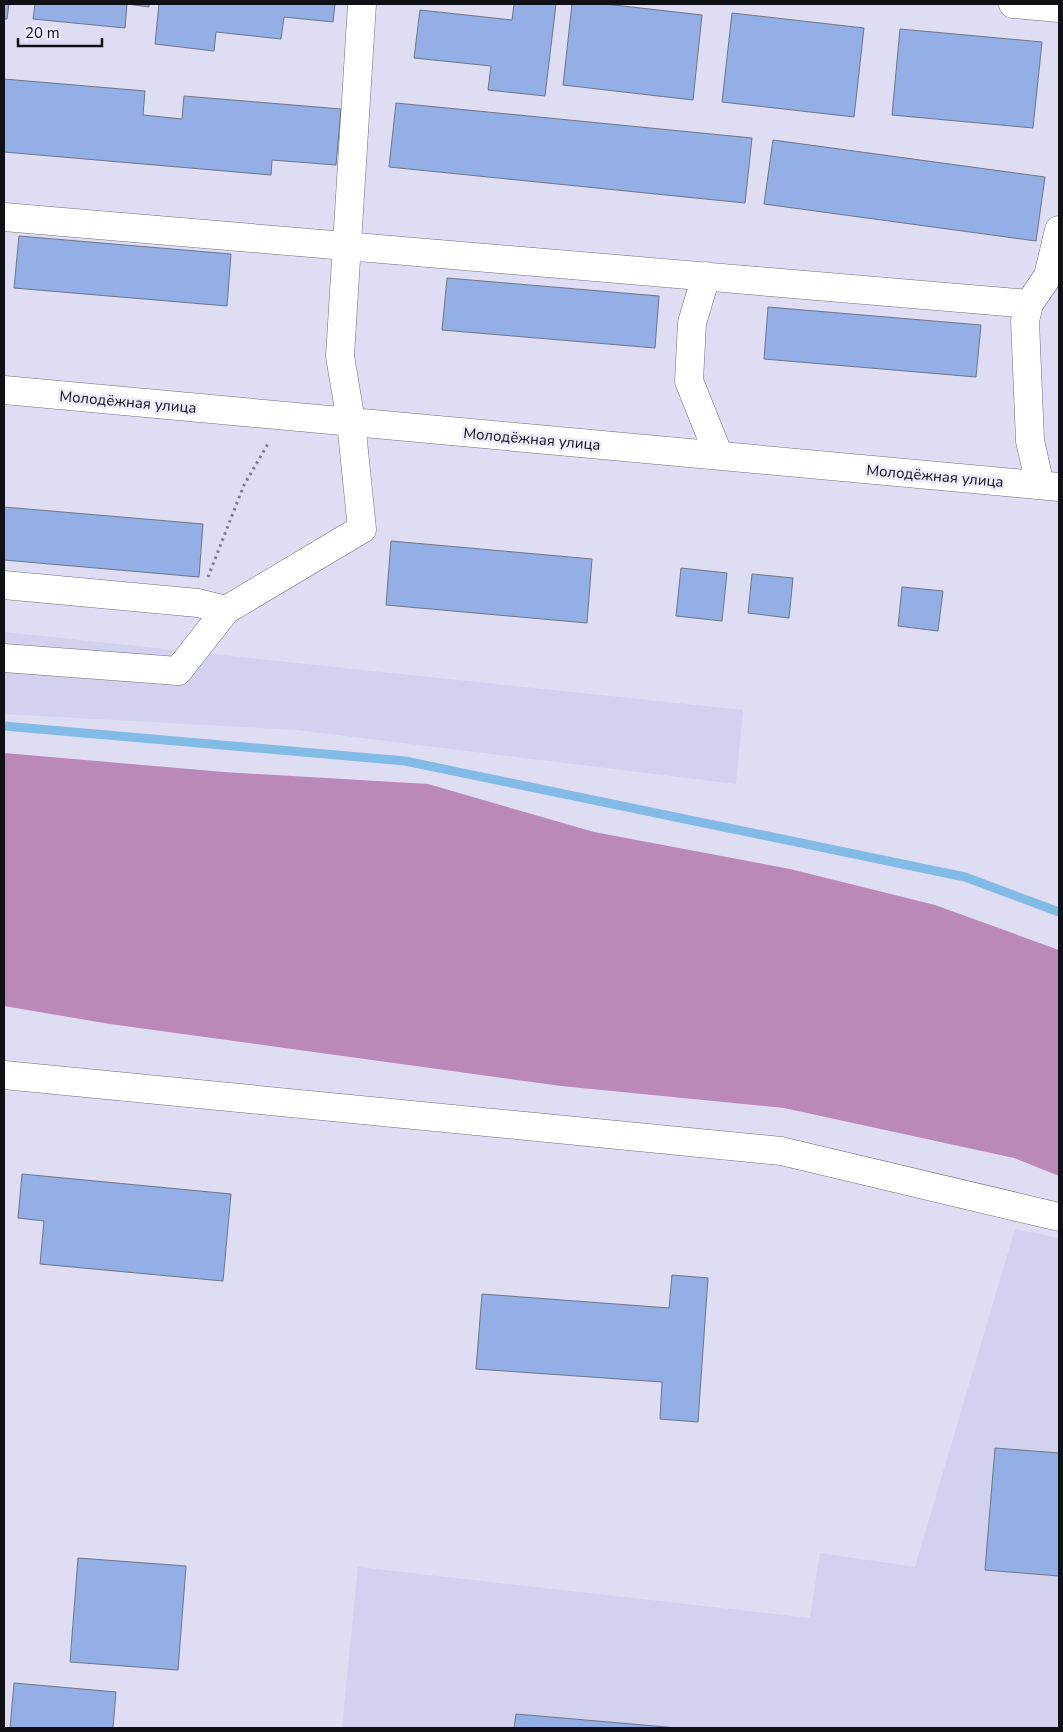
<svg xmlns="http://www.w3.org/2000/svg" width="1063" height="1732" viewBox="0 0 1063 1732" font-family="'Nunito Sans',sans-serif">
<rect width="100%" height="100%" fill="#deddf4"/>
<path fill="#d2d1ee" d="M4,632L743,710L736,784L297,730L4,714Z
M1015,1229L1059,1238V1728H342L358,1567L810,1618L820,1553L915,1567Z"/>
<path fill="#bb89b7" d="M4,753L224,772L428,784L594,832L790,869L935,905L1059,950V1176L1014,1158L784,1108L561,1086L110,1024L4,1006Z"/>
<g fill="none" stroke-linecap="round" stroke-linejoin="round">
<path stroke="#83bbe7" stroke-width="9" d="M4,726L405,761L965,877L1059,912"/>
</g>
<path fill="#94aee6" stroke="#6d7688" d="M4,4H9L7,19H4Z
M35,4H149V7L127,4L125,28L33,19Z
M159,4H335L333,22L284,17L281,39L216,32L214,51L155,44Z
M514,4H556L545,96L488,90L491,66L414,58L420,10L512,20Z
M572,4H605L702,15L693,100L563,85Z
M732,13L864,28L854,117L722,102Z
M900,29L1042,42L1033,128L892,115Z
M4,79L145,91L143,115L182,119L184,96L341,109L336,165L272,160L271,175L4,152Z
M396,103L752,138L745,203L389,167Z
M773,140L1045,177L1036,241L764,204Z
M19,236L231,254L227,306L14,288Z
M447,278L659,296L655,348L442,330Z
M768,307L981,325L976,377L764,359Z
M4,507L203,524L199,577L4,560Z
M391,541L592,559L587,623L386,605Z
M681,568L727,573L722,621L676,616Z
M752,574L793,578L789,618L748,613Z
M902,587L943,591L938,631L898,626Z
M22,1174L231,1194L223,1281L40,1264L44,1221L18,1218Z
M672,1275L708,1278L698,1422L660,1419L662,1382L476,1369L482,1294L669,1308Z
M995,1448L1059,1453V1576L985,1570Z
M78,1558L186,1566L178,1670L70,1662Z
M14,1683L116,1692L113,1728H10Z
M516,1714L678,1728H514Z"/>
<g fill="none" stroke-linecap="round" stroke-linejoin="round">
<defs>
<path id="minor" d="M1013,4L1059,8
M4,217L1029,304
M706,276L692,323L689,381L719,456
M4,390L1059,487
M1040,485L1030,441L1025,321L1029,304L1048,276L1059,230
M4,585L198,603L226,610L178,671L4,658
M226,610L362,529L351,422L340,356L362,4
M4,1075L781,1151L1059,1217"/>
</defs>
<use href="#minor" stroke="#6e6e81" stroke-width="29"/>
<path stroke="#7e7d8d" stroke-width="3" stroke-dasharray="2.5 4" stroke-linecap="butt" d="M208,577L244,485L269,442"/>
<use href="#minor" stroke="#fff" stroke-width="28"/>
</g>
<g text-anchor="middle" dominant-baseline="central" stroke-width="5" stroke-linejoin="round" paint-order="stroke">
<g font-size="15" fill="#101017" stroke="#ebebfd">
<text transform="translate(128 402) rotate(5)">Молодёжная улица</text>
<text transform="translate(532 439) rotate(5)">Молодёжная улица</text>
<text transform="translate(935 476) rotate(5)">Молодёжная улица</text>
</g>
</g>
<rect width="1063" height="1732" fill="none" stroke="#101017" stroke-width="10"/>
<path d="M18 38v8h84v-8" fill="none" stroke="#101017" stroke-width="2.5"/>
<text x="25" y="38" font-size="15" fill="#101017" stroke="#ebebfd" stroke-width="4" paint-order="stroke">20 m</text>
</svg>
